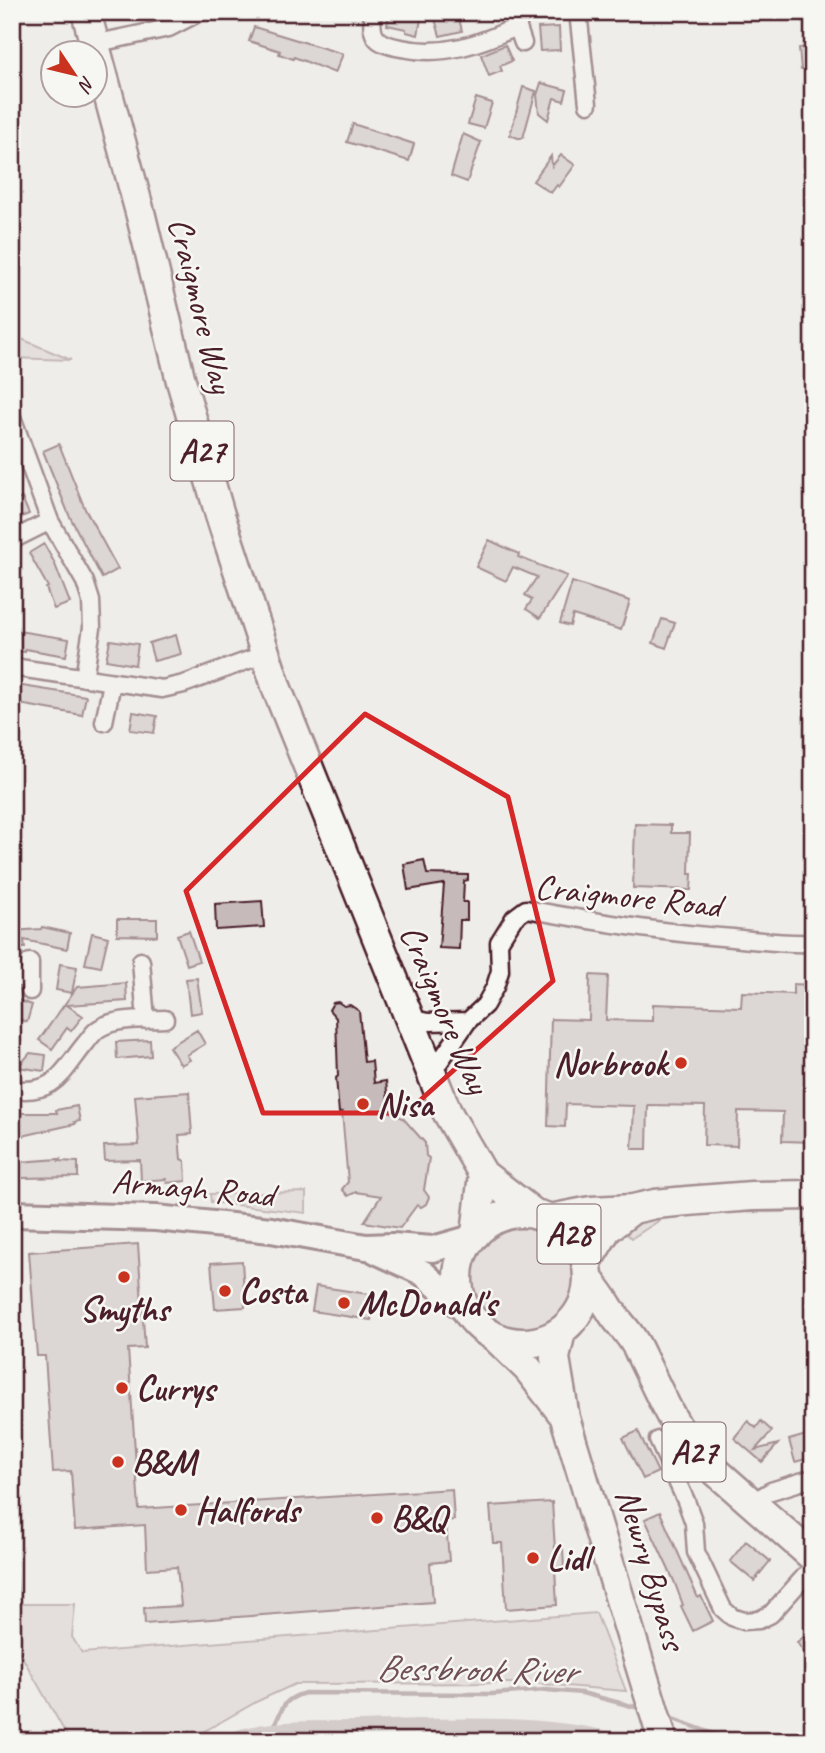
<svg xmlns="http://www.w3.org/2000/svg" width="825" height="1753" viewBox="0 0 825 1753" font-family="Caveat,sans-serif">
<rect width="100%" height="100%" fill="#efedea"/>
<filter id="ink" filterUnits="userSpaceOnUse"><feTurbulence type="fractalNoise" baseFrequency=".0143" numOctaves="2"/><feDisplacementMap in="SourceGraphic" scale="14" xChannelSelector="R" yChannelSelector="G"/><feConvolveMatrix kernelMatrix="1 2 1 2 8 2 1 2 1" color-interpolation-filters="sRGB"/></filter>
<g filter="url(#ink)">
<path fill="#d7cfce" stroke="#90777c" stroke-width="2" d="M12,335L71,360L12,358Z
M306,1192V1213L211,1202L210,1194Z
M786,1207L785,1212L671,1213L632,1238L619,1229L649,1212Z
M471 1278a54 54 0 1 1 108 0a54 54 0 1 1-108 0Z
M12,1546H14L19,1604H75L72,1637L82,1653L596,1613L626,1691L530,1683L295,1684L258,1701L203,1732L193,1741H70L12,1639Z"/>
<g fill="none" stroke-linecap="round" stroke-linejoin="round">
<path stroke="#8a6f74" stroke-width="4.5" d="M665,1716L733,1741
M272,1731C283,1710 280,1700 305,1693L492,1694L546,1690L582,1693L643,1709"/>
<path stroke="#b4a4a5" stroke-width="14" d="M229,1741C257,1726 320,1728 352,1728C440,1726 534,1719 620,1741"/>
</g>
<path fill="#c6babb" stroke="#4a1f2b" stroke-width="2" d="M389,12H401L400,14L421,19L418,35L406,32V29L387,25Z
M458,14L462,31L440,36L435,19Z
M254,27L343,54L335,73L294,57L293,59L279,54L280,51L249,41Z
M559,27L560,50L540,51L538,28Z
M505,45L512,61L500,66L502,71L489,76L481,55Z
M813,46V69L801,70L799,48Z
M541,83L567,90L564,101L554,98L548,120L539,113L537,95Z
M523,87L536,91L523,138H518L510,135Z
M476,98L492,103L484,128L468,124Z
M353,124L414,144L409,161L347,142Z
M463,134L481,142L467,182L451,176Z
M561,155L575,165L559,187L557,185L551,193L533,181L551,156L552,166Z
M59,444L85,509L118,569L102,578L69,515L43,451Z
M22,498L29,514L12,521V502Z
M489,540L519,554L518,557L567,576L540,618L526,609L532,600L525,595L537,577L513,567L506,581L476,567Z
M44,544L54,562L70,603L54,609L46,588L48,587L29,553Z
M572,582L630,601L621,630L573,615L570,626L560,623Z
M662,619L675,623L666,648L653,643Z
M12,630L69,639L66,656L25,649V652L12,650Z
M176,635L181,654L154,661L149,643Z
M110,640L138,644L135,665L106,660Z
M16,685L86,696L82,715L13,703Z
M133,712L157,716L154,733L130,730Z
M635,824L671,825V833H690L689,874H692L691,890L633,888Z
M424,860L427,874L468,875V880L464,881L463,902H467V920H460L459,949L439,948L444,884L408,890L404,864Z
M262,901L264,927L216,930L215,904Z
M117,919H157V936L117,935Z
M42,927L70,933L67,949L24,940L25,948H12V931L41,929Z
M189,931L199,961L187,965L177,935Z
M92,933L108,937L101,967L85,964Z
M60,964L77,967L72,993L56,990Z
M590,975L608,976L606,1020L653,1021V1004L741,1007L742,992L793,994V984L813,985V1142L782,1141L783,1112L738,1111L737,1146L704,1145L705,1106L648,1105L647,1149H632L634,1106L566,1104L565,1127L548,1126L551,1019L589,1020Z
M197,978L202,1012L190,1014L186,979Z
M126,983L127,1001L67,1005L83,1016L71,1031L67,1028L52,1049L39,1040L77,987Z
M12,998L32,1005L27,1022L12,1017Z
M338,1002L344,1006L350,1005L359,1011L364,1062L372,1061L374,1083L386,1081L389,1111L403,1118L425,1143L426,1156L429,1158L424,1190L429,1197L426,1204L421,1207L417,1205L400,1228L364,1222L381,1196L356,1192L348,1196L342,1189L348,1182L342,1112L339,1113L336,1078L338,1076L336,1018L329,1010L333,1003Z
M197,1030L205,1044L187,1055L190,1060L181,1065L169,1047Z
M150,1040L151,1056L117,1059L116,1042Z
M30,1053L46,1055L44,1071L18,1067Z
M189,1092L192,1134L179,1135L181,1159L185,1161L186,1181L167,1183L166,1179L141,1181L140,1160L105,1161L104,1146L139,1145L135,1096Z
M77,1106L80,1121L74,1122L75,1124L18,1137V1113H57L56,1110Z
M60,1159L59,1161L78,1162V1177L21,1178L19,1162Z
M138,1244L145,1348L128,1349L139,1509L452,1489L454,1520L446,1521L449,1561L430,1563L433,1602L145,1624L144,1608L181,1606L177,1567L147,1569L145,1525L75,1530L71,1471L53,1472L45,1356H37L29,1252Z
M242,1261L245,1307L215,1309L211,1263Z
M316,1286L375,1295L371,1320L312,1311Z
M748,1421L756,1428L761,1421L772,1431L755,1450L778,1444L762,1462L734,1438Z
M638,1431L658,1472L643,1479L623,1438Z
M813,1433V1457L795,1462L789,1440Z
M552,1502L555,1549H563L564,1567L555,1568L557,1605L506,1609L502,1543H493L490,1506Z
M660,1512L698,1598L701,1596L713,1621L693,1631L681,1606L683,1605L674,1581L645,1519Z
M746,1541L770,1561L754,1581L730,1561Z
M813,1630V1651L806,1656L797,1642Z"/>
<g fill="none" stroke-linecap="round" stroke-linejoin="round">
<defs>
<path id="street" d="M373,12C370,39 376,43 401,48C444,57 480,44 518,26
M578,12L588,104
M513,13L523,43
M93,44L169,28L200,12
M12,417L50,521L85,582L91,601L92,628L84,678
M12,540L50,521
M12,667L162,689L184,684L265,654
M104,722L112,683
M141,961L146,1020
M30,962V991
M12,978H30
M408,1018L428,1022L468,1021
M431,1074L468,1021L485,1005L495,987L500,971L499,942L514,918L526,909C595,922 663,933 733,938C759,941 786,944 813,943
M12,1089C56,1095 62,1072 85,1044C90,1038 94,1031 100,1028C117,1017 146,1020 165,1019
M658,1440L686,1501L694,1523L696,1552L723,1609L732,1617L744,1621L759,1620L771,1614L813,1567
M751,1503L771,1491L813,1478"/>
<path id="primary" d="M12,1214L156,1218L271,1230L366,1247L392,1246L433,1249L472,1238
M376,1251L423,1273L469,1314"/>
<path id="highway" d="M86,12L141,216L181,381L220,515L277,689L447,1112L483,1174L536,1215
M458 1278a65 65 0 1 1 130 0a65 65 0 1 1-130 0Z
M550,1219L591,1211L633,1209L655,1204L687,1201L752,1196L813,1195
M476,1234L483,1174
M586,1263L607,1229L633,1209
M588,1279C598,1290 605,1301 613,1314C621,1326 632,1335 638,1349C656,1385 670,1421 695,1453L813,1557
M561,1331L555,1358L565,1418L663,1741
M495,1337L528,1369L562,1413"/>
</defs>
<use href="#street" stroke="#4a1f2b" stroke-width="21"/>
<use href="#primary" stroke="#4a1f2b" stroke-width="30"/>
<use href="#highway" stroke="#4a1f2b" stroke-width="33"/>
<use href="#street" stroke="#f6f6f2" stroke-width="16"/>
<use href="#primary" stroke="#f6f6f2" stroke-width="24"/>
<use href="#highway" stroke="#f6f6f2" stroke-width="28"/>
</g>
</g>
<path d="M0 0H825V1753H0ZM365,714L508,797L553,981L406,1113H263L186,891Z" fill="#efedea" fill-opacity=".55" fill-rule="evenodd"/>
<path fill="none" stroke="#d62828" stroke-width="5" stroke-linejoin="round" d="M365,714L508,797L553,981L406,1113H263L186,891Z"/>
<g fill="#c8321e" stroke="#f6f6f2" stroke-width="2.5">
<circle cx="681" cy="1063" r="7"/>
<circle cx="363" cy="1104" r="7"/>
<circle cx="124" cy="1277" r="7"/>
<circle cx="225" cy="1291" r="7"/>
<circle cx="344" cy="1303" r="7"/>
<circle cx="122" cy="1388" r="7"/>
<circle cx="118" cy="1462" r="7"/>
<circle cx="181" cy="1510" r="7"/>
<circle cx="377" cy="1518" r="7"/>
<circle cx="533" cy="1558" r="7"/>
</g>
<g text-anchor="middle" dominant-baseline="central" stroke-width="5" stroke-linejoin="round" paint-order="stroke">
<g fill="#f6f6f2" stroke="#7e6067" stroke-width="2">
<rect x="170.5" y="421.5" width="63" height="59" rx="5"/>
<rect x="537.5" y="1204.5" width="63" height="59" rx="5"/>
<rect x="662.5" y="1422.5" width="63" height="59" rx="5"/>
</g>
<g font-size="33" font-weight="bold" fill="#4a1f2b">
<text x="202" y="451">A27</text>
<text x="569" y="1234">A28</text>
<text x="694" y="1452">A27</text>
</g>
<g font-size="35" fill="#4a1f2b" stroke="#f6f6f2">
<text transform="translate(201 305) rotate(76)">Craigmore Way</text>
<text transform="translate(628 896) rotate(6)">Craigmore Road</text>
<text transform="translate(445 1009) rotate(67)">Craigmore Way</text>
<text transform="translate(193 1188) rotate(5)">Armagh Road</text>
<text transform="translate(651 1569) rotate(73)">Newry Bypass</text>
</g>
<g font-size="35" font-weight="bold" fill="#4a1f2b" stroke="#f6f6f2" text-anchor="start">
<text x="667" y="1063" text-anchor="end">Norbrook</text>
<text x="377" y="1104">Nisa</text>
<text x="239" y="1291">Costa</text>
<text x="358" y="1303">McDonald's</text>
<text x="124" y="1309" text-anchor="middle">Smyths</text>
<text x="136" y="1388">Currys</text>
<text x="132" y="1462">B&amp;M</text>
<text x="195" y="1510">Halfords</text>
<text x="391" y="1518">B&amp;Q</text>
<text x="547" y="1558">Lidl</text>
</g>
<g font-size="37" font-style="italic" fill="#6f4e56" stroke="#f6f6f2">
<text transform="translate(476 1669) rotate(1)">Bessbrook River</text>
</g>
</g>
<rect width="825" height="1753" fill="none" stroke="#f6f6f2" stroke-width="42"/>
<rect x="21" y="21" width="783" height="1711" fill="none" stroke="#4a1f2b" stroke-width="2.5" filter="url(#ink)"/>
<g transform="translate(74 74) rotate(125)"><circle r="33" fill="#f6f6f2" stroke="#b1a0a2" stroke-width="2"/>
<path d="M0-5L12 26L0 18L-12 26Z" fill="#c8321e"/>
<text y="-10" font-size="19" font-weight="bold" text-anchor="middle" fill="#4a1f2b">N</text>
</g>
</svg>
